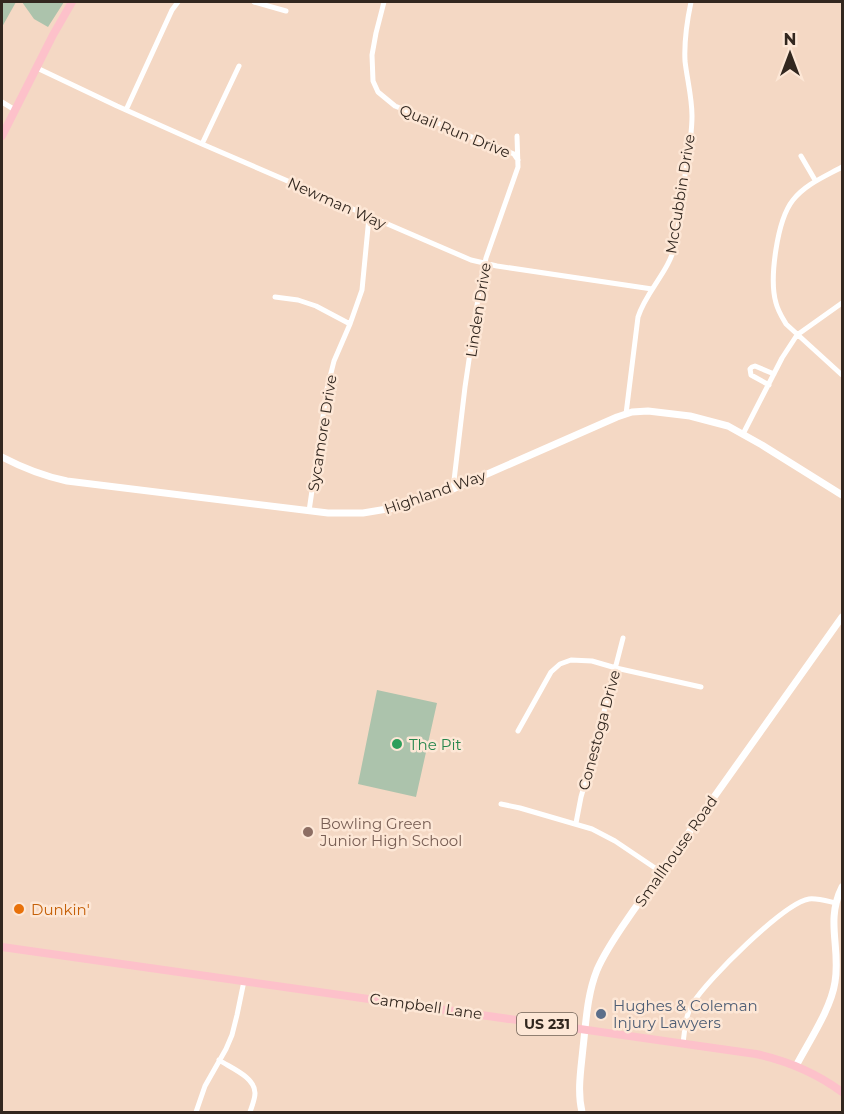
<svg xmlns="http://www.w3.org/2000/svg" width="844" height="1114" viewBox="0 0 844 1114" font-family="Montserrat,sans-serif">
<rect width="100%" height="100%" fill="#f4d8c4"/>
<path fill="#acc3ac" d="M2,2H16L2,27Z
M22,2H64L48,27L34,19Z
M377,690L437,703L416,797L358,784Z"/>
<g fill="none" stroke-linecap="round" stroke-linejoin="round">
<path stroke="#fff" stroke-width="5" d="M254,2L286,11
M384,2L376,33L372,55L373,81L378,92L395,106L514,154L518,160
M37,68L117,106L202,144L471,260L497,266L652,289
M2,102L15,110
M126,110L172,10L178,2
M202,144L239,66
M801,156L815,180
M842,167C824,177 806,184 793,200C777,220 769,279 776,303C778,311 782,317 786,324L842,375
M275,297L298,300L316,306L350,324
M769,385L751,375L750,369L752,367L755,366L774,374
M626,414L638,317C646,291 670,271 675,244C680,221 682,198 685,175C688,156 692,136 692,116C692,97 687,79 685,61C684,41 687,21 691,2
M743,434L782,358L797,335L842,303
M453,489L465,387L480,285L486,258L518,167L517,136
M309,511L327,389L334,361L350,324L362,290L369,217
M518,731L551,672L560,664L571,660L592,661L616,668L701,687
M501,804L520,808L592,829L615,841L661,872
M576,823L581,797L591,762L623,638
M683,1043C685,1030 685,1015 693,1003C707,980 784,903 809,899C817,898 827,901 836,903
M219,1060C231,1068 255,1077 255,1093C255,1099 252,1106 250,1112
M196,1112L205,1086L226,1049L232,1035L237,1015L244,981"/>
<path stroke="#fff" stroke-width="7" d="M2,457C23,468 43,476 67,481L328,513H363L393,508L410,504L453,489L617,417L632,412L648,411L690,416L728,426L762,445L842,495
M796,1066C809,1041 831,1009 835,982C841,948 825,921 842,887
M582,1112C577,1091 581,1069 583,1048C586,1022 587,995 597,970C606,949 620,930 633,911L842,617"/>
<path stroke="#fdc1ca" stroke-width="8" d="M2,136L53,35L72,2
M2,947L756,1054C788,1061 816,1073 842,1092"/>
</g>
<circle fill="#2e9e5b" stroke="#fde7d6" stroke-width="2" cx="397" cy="744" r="6"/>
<circle fill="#8d6e63" stroke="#fde7d6" stroke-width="2" cx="308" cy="832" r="6"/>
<circle fill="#e8710a" stroke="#fde7d6" stroke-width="2" cx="19" cy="909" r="6"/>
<circle fill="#5c6f8a" stroke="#fde7d6" stroke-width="2" cx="601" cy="1014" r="6"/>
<g text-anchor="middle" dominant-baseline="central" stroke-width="5" stroke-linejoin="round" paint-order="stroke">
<rect fill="#fde7d6" stroke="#6f6156" stroke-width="1.5" x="517" y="1013" width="60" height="22" rx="4.5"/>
<g font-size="14" font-weight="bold" fill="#32271f">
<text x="547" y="1024">US 231</text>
</g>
<g font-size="15" fill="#32271f" stroke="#fde7d6">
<text transform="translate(455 131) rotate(22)">Quail Run Drive</text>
<text transform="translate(680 194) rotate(-81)">McCubbin Drive</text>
<text transform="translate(337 203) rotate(24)">Newman Way</text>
<text transform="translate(478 310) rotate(-81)">Linden Drive</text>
<text transform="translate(322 433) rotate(-81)">Sycamore Drive</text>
<text transform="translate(435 492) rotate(-19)">Highland Way</text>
<text transform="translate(599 730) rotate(-75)">Conestoga Drive</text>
<text transform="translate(676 851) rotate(-55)">Smallhouse Road</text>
<text transform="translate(426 1006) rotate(8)">Campbell Lane</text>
</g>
<g font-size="15" fill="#27864d" stroke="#fde7d6" text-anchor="start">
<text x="409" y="744">The Pit</text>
</g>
<g font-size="15" fill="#785e54" stroke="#fde7d6" text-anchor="start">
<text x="320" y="823">Bowling Green<tspan x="320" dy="17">Junior High School</tspan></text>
</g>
<g font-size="15" fill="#c56008" stroke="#fde7d6" text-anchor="start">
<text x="31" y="909">Dunkin'</text>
</g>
<g font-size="15" fill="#4e5e75" stroke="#fde7d6" text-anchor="start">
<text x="613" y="1005">Hughes &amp; Coleman<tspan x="613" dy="17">Injury Lawyers</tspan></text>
</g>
</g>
<rect width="844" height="1114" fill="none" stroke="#32271f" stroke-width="6"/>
<g transform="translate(790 54)" stroke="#fde7d6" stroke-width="4.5" paint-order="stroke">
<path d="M0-4.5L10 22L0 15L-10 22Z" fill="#32271f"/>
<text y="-9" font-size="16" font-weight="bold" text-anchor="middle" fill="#32271f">N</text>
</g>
</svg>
